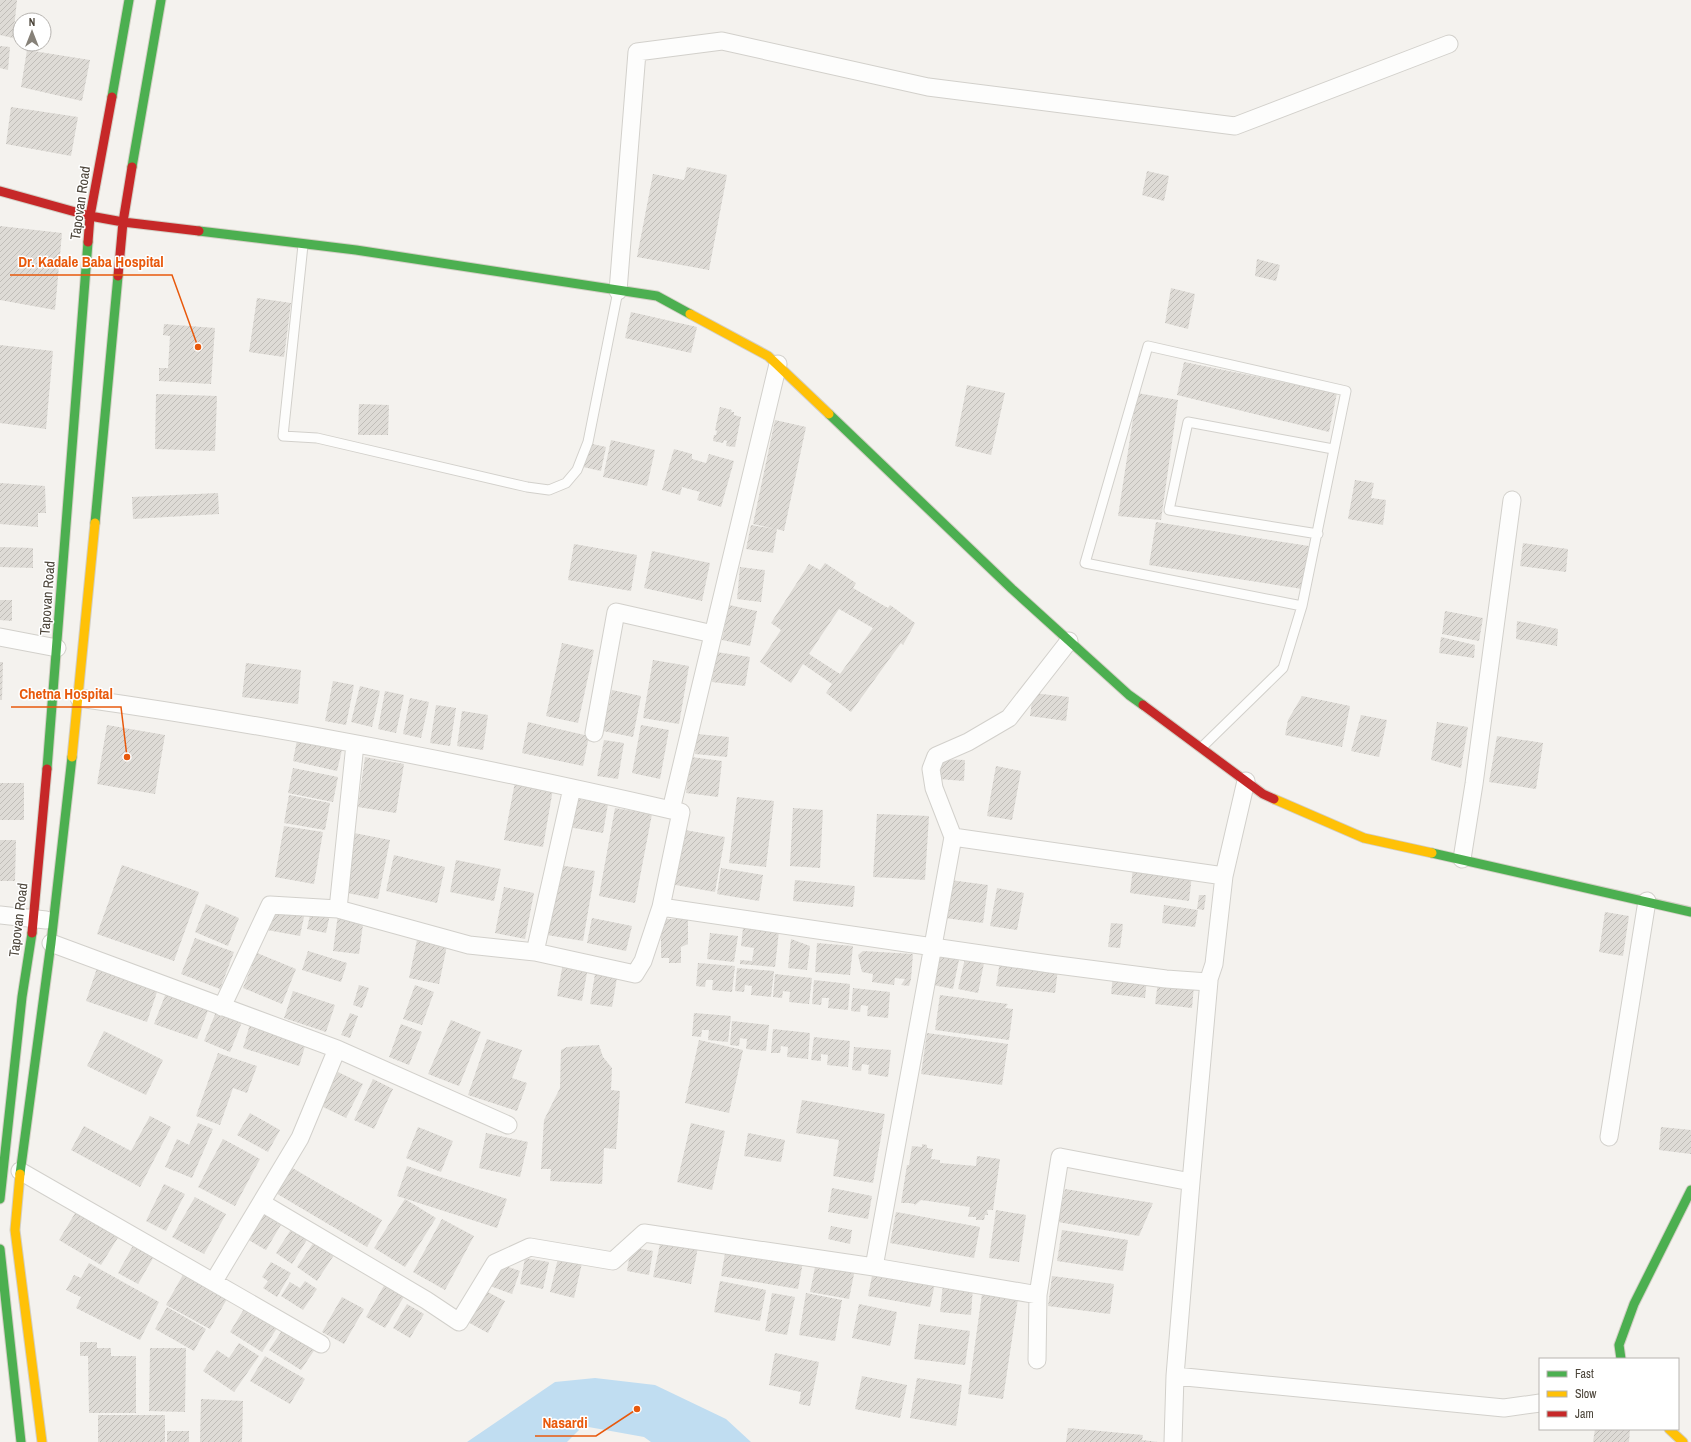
<svg xmlns="http://www.w3.org/2000/svg" width="1691" height="1442" viewBox="0 0 1691 1442" font-family="'Archivo Narrow',sans-serif">
<defs>
<pattern id="building-hatch" width="6" height="6" patternUnits="userSpaceOnUse"><rect width="6" height="6" fill="#dedbd6"/><path d="M-1 1l2-2M0 6l6-6M5 7l2-2" fill="none" stroke="#c0bdb8"/></pattern>
</defs>
<rect width="100%" height="100%" fill="#f4f2ee"/>
<path fill="#c0ddf1" d="M595,1378L655,1385L726,1419L751,1442H651L644,1437L583,1426L567,1442H467L555,1382Z"/>
<path fill="url(#building-hatch)" fill-rule="evenodd" d="M0,0H17L13,38L0,35Z
M0,46L10,47L8,70L0,68Z
M27,50L90,60L82,101L21,87Z
M11,107L78,117L71,156L6,144Z
M687,167L727,175L709,270L637,257L653,174L684,180Z
M1147,171L1169,176L1164,201L1142,195Z
M0,226L62,233L55,310L0,300Z
M1257,259L1280,265L1276,281L1255,276Z
M1171,288L1195,294L1188,329L1165,323Z
M257,298L291,303L284,357L249,352Z
M631,312L697,327L691,353L625,338Z
M164,324L215,328L211,384L159,381V368H168L170,336L163,335Z
M0,345L53,351L46,429L0,423Z
M1184,362L1337,393L1329,432L1177,395Z
M967,385L1005,393L991,455L955,446Z
M1137,393L1178,400L1161,520L1118,516Z
M156,394L217,396L215,451L155,449Z
M359,404L389,405L388,435H358Z
M720,407L732,410L731,412H734V415L741,417L735,447L726,446L727,441L724,440L723,443L713,441L714,435H716L717,431L715,430Z
M775,420L806,427L784,531L777,529L773,553L746,549L751,525L775,529L753,524Z
M611,440L655,450L647,486L603,477Z
M588,443L606,447L601,471L583,467Z
M674,449L692,454V459L706,463L709,454L734,461L721,507L697,500L700,492L682,487L680,495L662,490Z
M1355,480L1374,483L1371,498L1386,500L1383,525L1348,519Z
M0,483L45,486L46,513H38V527L0,524Z
M218,493L219,514L133,519L132,497Z
M1156,522L1309,546L1302,589L1149,565Z
M1523,543L1568,549L1566,572L1520,566Z
M574,544L637,555L631,591L568,580Z
M0,547L33,548V568L0,567Z
M652,551L710,563L702,601L644,588Z
M825,563L856,583L853,588L888,608L890,605L915,623L903,645L901,643L851,712L826,693L832,684L803,664L791,683L760,662L781,630L771,623L809,564L820,570ZM839,609L873,628L840,674L809,654Z
M740,567L765,570L761,602L737,599Z
M0,600H12V621L0,620Z
M729,605L757,611L750,646L722,640Z
M1445,611L1483,618L1479,641L1442,634Z
M1517,621L1558,629L1557,646L1516,639Z
M1441,637L1475,645L1474,658L1439,653Z
M562,643L594,650L578,723L546,716Z
M716,652L750,657L745,686L712,682Z
M653,660L689,666L679,724L643,718Z
M0,662H3L2,700H0Z
M246,663L301,670L298,704L242,697Z
M333,681L354,685L346,725L325,721Z
M360,686L380,691L372,727L351,722Z
M612,690L641,696L633,737L603,731Z
M385,691L404,695L396,733L378,729Z
M1033,693L1069,697L1066,721L1030,716Z
M1302,696L1350,706L1342,747L1285,735L1288,720Z
M410,698L429,702L421,738L403,734Z
M436,705L456,708L450,746L430,743Z
M462,711L488,715L483,750L457,746Z
M1361,715L1387,720L1379,757L1351,751Z
M528,722L589,736L583,766L522,753Z
M1437,722L1468,727L1461,768L1431,760Z
M107,725L165,735L155,794L97,784Z
M641,725L669,730L660,779L632,773Z
M697,734L729,737L727,757L695,754Z
M1497,736L1543,743L1536,789L1489,782Z
M297,740L342,750L337,771L293,761Z
M604,740L624,743L618,779L597,776Z
M365,757L404,764L396,813L358,807Z
M691,757L722,761L718,797L686,793Z
M940,759L965,760L964,781L939,779Z
M996,766L1021,771L1012,820L987,816Z
M293,768L338,777L333,802L288,793Z
M515,782L553,789L543,847L504,840Z
M0,783H24V820H0Z
M289,795L330,803L325,830L284,823Z
M737,797L774,801L766,867L729,863Z
M573,798L608,804L603,833L568,827Z
M615,808L652,814L635,903L599,896Z
M793,808L823,810L820,868L790,866Z
M877,814L929,816L925,880L873,877Z
M284,826L323,832L314,884L275,877Z
M679,829L725,837L715,892L670,884Z
M354,833L390,840L378,899L342,892Z
M0,840H16L15,881H0Z
M394,855L445,867L437,903L386,891Z
M456,860L501,869L494,901L450,892Z
M122,865L199,892L174,961L97,934Z
M559,865L595,871L583,941L547,935Z
M721,868L763,875L759,901L717,894Z
M1133,868L1192,875L1189,901L1130,893Z
M795,880L855,886L853,907L793,901Z
M950,880L988,885L983,923L945,918Z
M504,887L534,893L525,939L495,933Z
M997,888L1024,893L1017,930L990,926Z
M1199,895H1206L1204,910L1197,909Z
M206,904L239,918L228,946L195,932Z
M1164,905L1198,910L1195,927L1162,923Z
M271,906L305,912L300,936L267,930Z
M311,910L330,914L326,933L307,929Z
M1605,912L1629,916L1623,956L1599,952Z
M338,914L364,917L359,954L333,951Z
M592,918L632,926L626,951L587,943Z
M661,919H688V944L681,947V963H669V958H661Z
M1111,923L1123,924L1120,948L1108,947Z
M743,928L779,931L775,967L740,964V960L752,961L754,948L741,946Z
M710,933L738,936L734,962L707,959Z
M418,935L448,941L439,984L409,978Z
M195,938L234,952L220,989L181,974Z
M791,939L810,946L807,970L788,968Z
M817,943L853,946L850,975L815,972Z
M308,951L347,963L341,982L302,970Z
M863,951L913,954L911,979L909,986L901,985L905,979L895,978L894,985L872,982L873,974L862,972L858,955Z
M940,951L960,955L953,989L933,985Z
M257,953L296,969L282,1004L243,988Z
M966,954L985,958L978,993L958,989Z
M1000,961L1058,969L1055,993L996,986Z
M563,963L588,967L582,1001L557,996Z
M698,963L735,966L732,992L712,990L713,980H706L705,987L696,986Z
M98,965L159,986L147,1022L86,1001Z
M596,968L618,972L612,1007L590,1004Z
M737,968L774,971L771,997L751,995L752,986L745,985L744,992L735,991Z
M775,974L812,978L809,1004L789,1002L790,992L783,991L782,998L773,997Z
M1113,976L1147,979L1145,998L1111,994Z
M814,980L850,984L848,1010L828,1008L829,998H822L821,1005L812,1004Z
M1158,982L1194,986L1192,1008L1155,1004Z
M359,985L369,988L362,1008L353,1005Z
M415,985L434,992L422,1025L403,1019Z
M853,988L890,992L888,1018L867,1016L868,1006L861,1005L860,1012L851,1011Z
M293,991L335,1005L326,1032L284,1018Z
M166,993L209,1008L197,1039L154,1024Z
M940,995L1008,1004L1005,1008L1013,1009L1009,1040L935,1030Z
M216,1012L242,1022L230,1052L204,1041Z
M350,1013L358,1016L350,1038L341,1035Z
M694,1013L731,1016L728,1042L708,1040L709,1030H702L701,1037L692,1036Z
M451,1020L481,1032L459,1086L428,1074Z
M732,1021L769,1025L766,1051L746,1049L747,1039L740,1038L739,1046L730,1045Z
M250,1024L306,1043L299,1066L243,1048Z
M401,1024L422,1032L409,1065L389,1057Z
M773,1029L810,1033L808,1059L787,1057L788,1047L781,1046L780,1053H771Z
M104,1031L163,1060L146,1095L87,1066Z
M927,1033L1008,1044L1002,1085L921,1074Z
M814,1037L850,1041L848,1067L827,1065L828,1055L821,1054V1061L811,1060Z
M487,1039L522,1050L512,1078L527,1083L517,1111L468,1095Z
M699,1040L743,1050L729,1113L685,1103Z
M599,1045L603,1057L612,1068L611,1090L620,1091L616,1149L604,1148L602,1184L550,1181L551,1169H541L544,1120L560,1088L561,1050L567,1047Z
M854,1047L891,1050L888,1077L868,1074L869,1065L862,1064L861,1071L852,1070Z
M218,1053L257,1066L247,1093L233,1088L220,1125L196,1116Z
M338,1072L363,1084L346,1118L321,1106Z
M373,1079L393,1089L374,1129L354,1120Z
M802,1100L885,1114L873,1183L833,1176L839,1140L796,1133Z
M250,1113L280,1130L268,1152L237,1135Z
M150,1116L171,1127L140,1187L71,1150L84,1126L131,1151Z
M198,1123L213,1129L192,1178L165,1167L177,1139L189,1145Z
M691,1123L725,1131L712,1190L677,1182Z
M418,1127L453,1141L441,1172L406,1158Z
M1661,1127L1691,1130V1154L1659,1150Z
M486,1133L528,1142L520,1177L479,1168Z
M748,1133L785,1140L781,1162L744,1156Z
M223,1139L260,1159L235,1206L198,1187Z
M922,1144L927,1145V1148L933,1149L931,1159L940,1160V1163L976,1166L977,1156L1000,1159L993,1210H987L988,1215H985L984,1220H976V1217H968L970,1207L921,1200L914,1206L915,1204L909,1203H901L907,1165H909L912,1146L922,1147Z
M289,1166L382,1220L367,1247L274,1192Z
M407,1166L507,1199L497,1228L397,1196Z
M164,1184L185,1194L166,1231L146,1221Z
M832,1188L872,1196L868,1219L828,1212Z
M1065,1189L1153,1203L1139,1236L1058,1222Z
M195,1197L226,1214L204,1254L172,1237Z
M405,1199L436,1218L405,1267L374,1248Z
M80,1205L122,1231L101,1265L59,1240Z
M996,1210L1026,1215L1019,1262L989,1258Z
M261,1211L282,1223L266,1250L245,1238Z
M896,1212L980,1227L974,1258L890,1243Z
M442,1219L474,1236L445,1290L413,1272Z
M831,1226L852,1230L850,1244L828,1239Z
M292,1228L308,1238L292,1264L276,1253Z
M1062,1230L1128,1240L1123,1271L1057,1261Z
M661,1239L698,1247L691,1284L653,1277Z
M135,1242L156,1253L138,1284L118,1273Z
M314,1242L334,1255L317,1281L297,1267Z
M631,1247L653,1251L649,1275L627,1271Z
M726,1248L803,1262L798,1289L721,1276Z
M525,1258L549,1262L543,1289L520,1284Z
M558,1258L582,1263L574,1298L550,1292Z
M271,1262L291,1273L277,1297L263,1288L268,1281L262,1277Z
M816,1262L855,1269L849,1299L810,1292Z
M89,1263L159,1302L140,1340L76,1308L81,1297L66,1290L74,1275L81,1278Z
M498,1263L520,1271L512,1294L490,1286Z
M873,1271L935,1283L930,1307L868,1296Z
M184,1273L228,1297L210,1329L166,1305Z
M1052,1276L1114,1284L1110,1314L1048,1306Z
M305,1281L317,1289L303,1310L281,1296L290,1282L300,1288Z
M720,1281L766,1290L760,1321L714,1312Z
M385,1284L405,1295L385,1328L366,1317Z
M943,1284L973,1287L971,1315L940,1312Z
M482,1289L505,1301L488,1333L466,1321Z
M772,1293L795,1297L787,1335L765,1331Z
M806,1293L842,1300L835,1341L799,1335Z
M982,1294L1018,1299L1003,1399L968,1394Z
M342,1297L364,1309L344,1344L322,1332Z
M407,1304L424,1314L410,1338L393,1328Z
M859,1304L897,1312L890,1346L852,1338Z
M167,1307L206,1329L194,1351L155,1329Z
M244,1309L277,1328L262,1352L230,1332Z
M919,1324L970,1331L965,1365L914,1359Z
M283,1329L315,1349L301,1370L269,1350Z
M80,1342H97V1348H111V1356H136V1413H89L88,1356H80Z
M239,1343L259,1356L234,1392L203,1371L217,1350L229,1358Z
M150,1348H186L185,1412L149,1411Z
M775,1353L819,1362L810,1406L799,1404L801,1392L769,1385Z
M265,1356L305,1379L290,1404L250,1381Z
M862,1376L907,1385L900,1418L855,1409Z
M917,1378L962,1385L956,1426L910,1418Z
M201,1399L243,1401L242,1442H200Z
M98,1415H165V1442H98Z
M1068,1428L1143,1435L1142,1440L1158,1442H1066Z
M1595,1429H1630L1629,1442H1593Z
M167,1431H189V1442H167Z"/>
<g fill="none" stroke-linecap="round" stroke-linejoin="round">
<defs>
<path id="lane" d="M303,245L283,436L317,438L527,487L549,490L566,483L577,470L588,442L618,291
M1318,534L1169,510L1188,422L1333,449
M1201,748L1283,668L1302,606L1346,391L1148,346L1085,563L1302,606"/>
<path id="street" d="M618,291L637,52L722,41L928,87L1235,126L1449,44
M0,637L57,648
M79,698C278,726 475,765 671,810L778,364
M594,733L616,612L713,634
M671,810L681,812L661,907L1050,964L1166,979L1208,982L1214,964L1224,876L1246,781
M953,837L934,788L931,769L936,756L968,742L1009,718L1069,641
M1462,859L1474,784L1512,500
M338,909L355,744
M0,915L46,920
M51,943L337,1049L300,1138L214,1281
M535,952L572,788
M222,1007L270,905L338,909L469,945L535,952L635,974L643,961L661,907
M337,1049L508,1125
M1609,1137L1647,901
M20,1171L321,1344
M262,1203L426,1300L459,1322L495,1263L530,1247L613,1261L644,1233L874,1267L1038,1295
M874,1267L953,837L1224,876
M1037,1360L1038,1295L1060,1157L1191,1182L1209,981
M1175,1376L1504,1408L1540,1403
M1173,1442L1175,1376L1191,1182"/>
<path id="fast" d="M112,97L129,0
M132,167L161,0
M199,231L356,250L657,296L690,314
M829,414L1012,589L1129,695L1143,705
M95,523L118,276
M47,769L88,242
M1432,853L1691,912
M20,1174L51,943L72,757
M0,1199L22,997L32,933
M0,1249L21,1442
M1621,1359L1619,1345L1634,1304L1691,1190"/>
<path id="slow" d="M690,314L768,356L829,414
M72,757L95,523
M1274,799L1364,838L1432,853
M20,1174L15,1230L42,1442
M1669,1429L1683,1442"/>
<path id="jam" d="M0,191L90,216L123,222L199,231
M88,242L90,216L112,97
M118,276L123,222L132,167
M1143,705L1263,794L1274,799
M32,933L47,769"/>
</defs>
<use href="#lane" stroke="#d2d0cb" stroke-width="11"/>
<use href="#street" stroke="#d2d0cb" stroke-width="19"/>
<use href="#fast" stroke="#d3cfc5" stroke-width="11"/>
<use href="#slow" stroke="#d3cfc5" stroke-width="11"/>
<use href="#jam" stroke="#d3cfc5" stroke-width="11"/>
<use href="#lane" stroke="#fdfdfc" stroke-width="9"/>
<use href="#street" stroke="#fdfdfc" stroke-width="17"/>
<use href="#fast" stroke="#4caf50" stroke-width="9"/>
<use href="#slow" stroke="#ffc107" stroke-width="9"/>
<use href="#jam" stroke="#c62828" stroke-width="9"/>
</g>
<g text-anchor="middle" dominant-baseline="central" stroke-width="3" stroke-linejoin="round" paint-order="stroke">
<g font-size="14" fill="#4b4439" stroke="#fff">
<text transform="translate(80 203) rotate(-82)">Tapovan Road</text>
<text transform="translate(47 598) rotate(-86)">Tapovan Road</text>
<text transform="translate(18 920) rotate(-83)">Tapovan Road</text>
</g>
</g>
<path fill="none" stroke="#e8590c" stroke-width="1.5" d="M198 347L172 275H10M127 757L121 707H11M637 1409L596 1436H535"/>
<g fill="#e8590c" stroke="#fff" stroke-width="1.5">
<circle cx="198" cy="347" r="4"/>
<circle cx="127" cy="757" r="4"/>
<circle cx="637" cy="1409" r="4"/>
</g>
<g font-size="15" text-anchor="middle" font-weight="bold" fill="#e8590c" stroke="#fff" stroke-width="3" stroke-linejoin="round" paint-order="stroke">
<text x="91" y="267">Dr. Kadale Baba Hospital</text>
<text x="66" y="699">Chetna Hospital</text>
<text x="565" y="1428">Nasardi</text>
</g>
<rect x="1539" y="1358" width="140" height="72" fill="#ffffff" stroke="#b7b4b0"/>
<rect x="1547" y="1371" width="20" height="6" fill="#4caf50" stroke="#b7b4b0"/>
<text x="1575" y="1378" font-size="12" fill="#4b4439">Fast</text>
<rect x="1547" y="1391" width="20" height="6" fill="#ffc107" stroke="#b7b4b0"/>
<text x="1575" y="1398" font-size="12" fill="#4b4439">Slow</text>
<rect x="1547" y="1411" width="20" height="6" fill="#c62828" stroke="#b7b4b0"/>
<text x="1575" y="1418" font-size="12" fill="#4b4439">Jam</text>
<g transform="translate(32 32)"><circle r="19" fill="#ffffff" stroke="#b7b4b0"/>
<path d="M0-3L7 15L0 10L-7 15Z" fill="#868178"/>
<text y="-6" font-size="11" font-weight="bold" text-anchor="middle" fill="#4b4439">N</text>
</g>
</svg>
